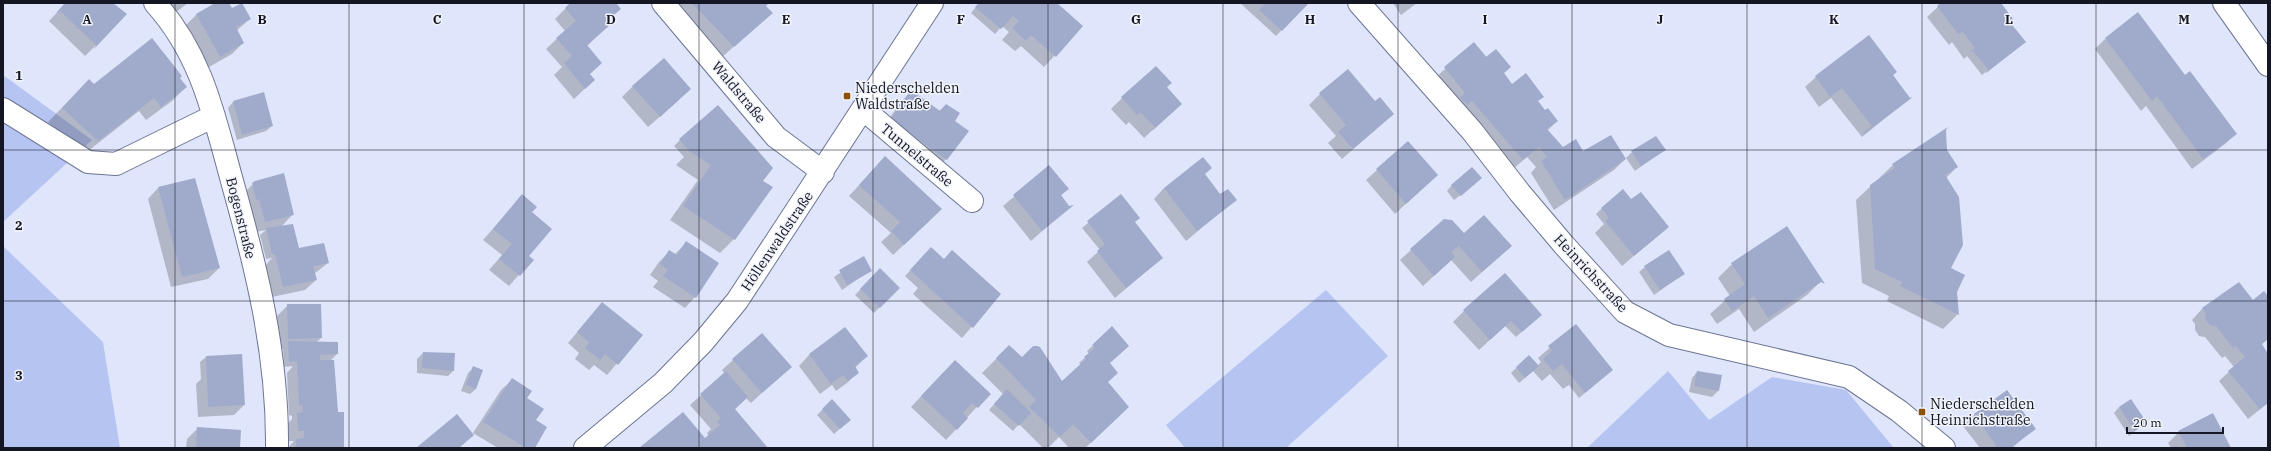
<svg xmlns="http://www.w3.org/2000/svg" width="2271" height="451" viewBox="0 0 2271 451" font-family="'IBM Plex Serif',serif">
<rect width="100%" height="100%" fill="#dfe5fa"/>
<path fill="#b6c4f1" d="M3,75L92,140L3,222Z
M3,246L103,342L120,448H3Z
M1326,290L1388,356L1286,448H1185L1166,425Z
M1668,371L1709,420L1772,377L1846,390L1894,448H1587Z"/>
<path fill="#0003" d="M66,3H113L96,45L85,56L49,21Z
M167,3H188L175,13Z
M218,3H228L231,9L250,19L236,31L243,43L232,54L209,67L186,25L197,14Z
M571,3H615L620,9L605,23L608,26L587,46L589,74L594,80L574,99L554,75L562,67L546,49L565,31L555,19Z
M669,3H768L765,6L771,13L719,60Z
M979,3H1055L1082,26L1044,67L1021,46L1015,51L1002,40L1009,32L1002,26L995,34L971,13Z
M1240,3H1307L1276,36Z
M1393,3H1417L1401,15Z
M1942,3H2000L2012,18L2009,22L2025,42L1982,75L1967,56L1964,59L1952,42L1949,45L1927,17Z
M2105,39L2236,134L2225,144L2192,169L2146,106L2141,111L2095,49Z
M1474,43L1512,85L1537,102L1544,112L1557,121L1547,131L1563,148L1625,159L1614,170L1554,210L1531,173L1536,167L1527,157L1512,170L1434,79Z
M1892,76L1910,98L1862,137L1831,98L1819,107L1805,87L1816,77Z
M179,78L186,87L172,101L146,120L139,111L83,155L48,122L89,80L94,86Z
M633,86L679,100L648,127L622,97Z
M911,91L939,111L946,105L953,121L946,159L936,170L880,131L901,102Z
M1320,94L1375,103L1393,114L1342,159L1328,143L1336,136L1309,105Z
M1122,98L1170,114L1144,138L1129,122L1126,125L1111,109Z
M233,102L272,126L266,131L237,140L228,108Z
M1945,130L1946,151L1957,167L1946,178L1950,268L1956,292L1957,315L1943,329L1887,301L1889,296L1862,283L1856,200L1893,165Z
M680,140L762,181L734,239L720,253L670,220L698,180L676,165L684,157L674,146Z
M1408,142L1437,175L1395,214L1366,180Z
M1664,150L1635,171L1626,158L1632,152Z
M885,157L930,220L893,255L881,242L891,233L849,196Z
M1049,167L1067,189L1060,196L1068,208L1031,241L1003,206Z
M255,182L293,214L281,227L297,248L328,263L314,274L316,280L305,290L272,297L265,266L272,258L266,259L260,235L266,230L255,232L242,195Z
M1475,184L1454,200L1447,191L1452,185Z
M158,188L219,268L208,279L171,287L148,199Z
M1164,188L1220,196L1235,200L1186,241L1154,199Z
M522,196L531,212L528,257L532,260L509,286L489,270L502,255L483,240Z
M1121,196L1134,223L1162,258L1115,298L1087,262L1100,250L1082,228Z
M1630,199L1668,227L1622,266L1595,233L1604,224L1596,214L1601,209Z
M1464,234L1511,246L1471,282L1451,260L1423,286L1400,260L1411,250Z
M686,243L695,297L685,308L653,287L658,281L650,275L659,262L670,251L675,254Z
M925,254L944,260L1000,294L962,338L913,294L918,288L905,276Z
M863,257L871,270L842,290L834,277Z
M1732,264L1821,281L1807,295L1754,332L1739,309L1717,324L1710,314L1730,296L1718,278Z
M1645,267L1683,274L1654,295L1639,272Z
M880,269L899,288L874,313L855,295Z
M2239,284L2253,302L2268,298V339L2260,345L2268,355V403L2248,419L2219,381L2234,367L2225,356L2222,358L2205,337L2199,336L2195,330V324L2192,320L2202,309Z
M602,303L641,335L607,375L594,365L589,370L575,359L579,353L568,343Z
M288,305L321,338L316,343L337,354L330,361L343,448H288L294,441H287V424L292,419V416L289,415L287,373L293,366L284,367L283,349H277V316Z
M1464,311L1535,320L1516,337L1505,326L1479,350L1453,322Z
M1576,325L1612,370L1579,398L1569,385L1563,389L1550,374L1542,381L1533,371L1519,383L1511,373L1529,356L1537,366L1541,362L1538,358Z
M845,328L867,356L855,368L858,372L847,383L836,391L832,385L820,394L799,366L809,355Z
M1112,328L1107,382L1114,421L1085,448H1069L1059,437L1048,448H1043L1019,424L1013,431L989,410L1003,394L982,373L1009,346L1022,359L1062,382L1081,365L1079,363L1089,354L1087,351Z
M423,353L453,371L448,376L417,373V359Z
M206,357L244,405L234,415L198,417L196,384L201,379L200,362Z
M733,360L790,367L751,403L746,398L734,410L767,448H641L705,440L709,436L707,433L711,429L690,405L725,374L722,370Z
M474,367L476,389L470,394L461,391L468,373Z
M944,372L989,394L946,440L911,407Z
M1697,372L1721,376L1718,391L1712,397L1689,392L1692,378Z
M512,380L526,398L534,421L533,448H498L473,433L501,390Z
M2007,391L2034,429L2012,448H1980L1963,426L1974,415Z
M832,400L844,425L834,434L817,415Z
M2119,407L2146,422L2129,436L2114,413Z
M198,428L239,448H186L187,439Z
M2179,432L2229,448H2171L2168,443Z"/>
<path fill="#a0aacb" d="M65,3H113L127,14L94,49L96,45L78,28L75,29L77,27L60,11L56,13Z
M215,3H229L232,8L242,3L251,19L236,27L244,43L220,57L196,14Z
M570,3H616L621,9L605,22L609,26L587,45L602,63L590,74L595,80L585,89L564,63L572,56L556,38L576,21L565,8Z
M692,3H769L766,6L773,13L734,47Z
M979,3H1057L1083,26L1056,57L1031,35L1026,41L1012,28L1019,21L1013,16L1001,29L975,7Z
M1262,3H1309L1282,31L1259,10L1264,5Z
M1940,3H2001L2013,19L2009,21L2026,42L1986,73L1988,69L1973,51L1969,52L1975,48L1963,32L1958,34L1937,6Z
M2138,12L2185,75L2190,71L2237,134L2203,159L2157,96L2152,101L2105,38Z
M1869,35L1897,72L1893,75L1910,98L1913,97L1864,134L1863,133L1872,126L1842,88L1830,97L1815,76Z
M152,38L182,76L180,78L187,87L161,107L154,98L98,141L62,108L89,79L94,84Z
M1474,42L1486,57L1496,49L1511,67L1504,73L1512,84L1526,73L1544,97L1538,101L1545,110L1548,108L1558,121L1547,129L1563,147L1576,139L1583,151L1611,135L1626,159L1565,200L1541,161L1547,157L1539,147L1523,160L1472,101L1467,105L1460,97L1465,93L1444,67Z
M664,58L691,89L660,117L632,86Z
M1156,66L1172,83L1167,87L1182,104L1152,131L1155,127L1140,112L1137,115L1121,97Z
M1348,69L1375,101L1380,97L1394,114L1353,149L1338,132L1346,125L1319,93Z
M911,90L940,111L946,104L960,113L955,121L969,131L947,160L890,120Z
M264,92L273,126L242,135L233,101Z
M718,105L773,168L763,181L773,187L735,240L683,206L711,165L689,151L679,139Z
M1948,127L1946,130L1947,150L1958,167L1945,175L1959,197L1963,245L1951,268L1965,275L1957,292L1959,315L1900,286L1902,282L1875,269L1870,185L1895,168L1892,164Z
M1656,136L1666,150L1641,166L1631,151Z
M1408,141L1438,175L1406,204L1376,169Z
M885,156L942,209L904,245L891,231L900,222L859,185Z
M1203,157L1212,168L1205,174L1220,194L1228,189L1237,200L1197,231L1164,188Z
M1049,165L1069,189L1061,195L1069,206L1074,205L1042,231L1013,195Z
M1472,167L1482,178L1461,196L1451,185Z
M284,173L294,215L265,222L259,199L256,200L252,183L255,181Z
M195,178L220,268L182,277L158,187Z
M1623,189L1631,199L1641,192L1669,227L1634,256L1605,221L1609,218L1601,208Z
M522,194L537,207L532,212L552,229L529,256L534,260L520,276L499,259L512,244L493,229Z
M1121,194L1140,218L1135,222L1163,258L1126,288L1097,251L1105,244L1087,221Z
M1484,215L1512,246L1482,272L1459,246L1451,252L1455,257L1434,276L1410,249L1444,219L1452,220L1464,233Z
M293,224L299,248L324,243L329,263L313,266L317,280L283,287L275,254H272L266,228Z
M1787,226L1825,284L1821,282L1768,318L1754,296L1732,311L1724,299L1745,284L1731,263Z
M686,241L719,263L696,298L663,276L668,270L660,264L669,250L677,255Z
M931,247L944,259L952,250L1001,294L973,328L910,270Z
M1669,250L1685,274L1660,290L1644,266Z
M864,256L872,271L847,285L839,270Z
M880,268L900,288L880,308L860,289Z
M1505,273L1542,315L1522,332L1511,321L1490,340L1463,310Z
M2239,282L2253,300L2264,291L2268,296V339L2262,344L2268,354V403L2257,411L2259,408L2228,371L2245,357L2236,346L2233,348L2216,326L2210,325L2205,319L2206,313L2202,308Z
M602,302L643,335L618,365L605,354L600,360L585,348L589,342L577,332Z
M287,304H321L322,338L288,339Z
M1576,324L1613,370L1585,393L1562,364L1553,371L1543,359L1552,351L1548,346Z
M1112,326L1129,346L1110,363L1118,373L1108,382L1129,407L1091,443L1073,424L1060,437L1029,407L1036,400L996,358L1009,345L1022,357L1033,346H1037L1040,347L1062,381L1086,359L1084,357L1095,348L1092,345Z
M845,327L868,356L855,366L859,373L848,381L843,375L831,384L809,354Z
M762,333L792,367L762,393L732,359Z
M288,341L338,342V354L320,355V360H334L338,412H344V448H296V439L304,438V431H298L297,413L303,412L302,405H299L297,361L289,362Z
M423,352L455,353L454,371L422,368Z
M242,354L245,405L208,407L206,356Z
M1529,355L1539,366L1525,378L1516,367Z
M955,360L991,394L978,408L972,403L963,413L968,418L957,430L921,396Z
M473,366L483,370L476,389L466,385Z
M726,371L748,397L735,409L768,448H639L683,412L705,438L720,425L717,422L721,418L700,394Z
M1697,371L1722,375L1719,391L1694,386Z
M512,378L532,391L527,398L544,409L536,420L547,427L535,448H526L483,422Z
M1007,389L1031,413L1019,426L994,404Z
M2007,390L2036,429L2010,448H1998L1974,414Z
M832,399L851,420L840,429L822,409Z
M2131,399L2147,423L2135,431L2119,407Z
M2213,413L2231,448H2187L2178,431Z
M457,414L474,435L459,448H416Z
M197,427L241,430L240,448H196Z"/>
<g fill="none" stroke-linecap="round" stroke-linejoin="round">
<defs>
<path id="minor" d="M155,3C202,55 214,116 232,181C257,270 278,355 277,448
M663,3L776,137L823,172
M1359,3L1472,131L1520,193L1564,245L1625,312L1669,335L1849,377L1899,411L1944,448
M2224,3L2268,65
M3,109L88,162L116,164L214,116
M863,109L972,201
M585,448L663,383L703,342L737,301L932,3"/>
</defs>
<use href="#minor" stroke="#6c7594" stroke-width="24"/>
<use href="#minor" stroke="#fff" stroke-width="22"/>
</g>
<path fill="none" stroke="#141723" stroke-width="1" stroke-opacity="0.55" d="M175,3V448M349,3V448M524,3V448M699,3V448M873,3V448M1048,3V448M1223,3V448M1398,3V448M1572,3V448M1747,3V448M1922,3V448M2096,3V448M3,150H2268M3,301H2268"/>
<g fill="#8b510c" stroke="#f1f3fa" stroke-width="1.5">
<rect x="843" y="92" width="8" height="8" rx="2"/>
<rect x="1918" y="408" width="8" height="8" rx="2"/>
</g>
<g text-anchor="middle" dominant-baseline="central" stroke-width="3" stroke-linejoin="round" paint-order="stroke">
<g font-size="14" fill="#141723" stroke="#f1f3fa" text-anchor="start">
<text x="855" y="88">Niederschelden<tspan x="855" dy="16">Waldstraße</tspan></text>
<text x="1930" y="404">Niederschelden<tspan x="1930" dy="16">Heinrichstraße</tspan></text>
</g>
<g font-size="14" fill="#141723" stroke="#f1f3fa">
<text transform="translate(739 92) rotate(50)">Waldstraße</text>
<text transform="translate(917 155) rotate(40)">Tunnelstraße</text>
<text transform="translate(241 218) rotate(76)">Bogenstraße</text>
<text transform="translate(777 241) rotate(-56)">Höllenwaldstraße</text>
<text transform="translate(1591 273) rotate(47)">Heinrichstraße</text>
</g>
</g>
<g font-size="13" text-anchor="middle" font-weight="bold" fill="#141723" stroke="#f1f3fa" stroke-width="3" stroke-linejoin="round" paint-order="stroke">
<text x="87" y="24">A</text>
<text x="262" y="24">B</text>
<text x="437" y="24">C</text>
<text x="611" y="24">D</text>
<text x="786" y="24">E</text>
<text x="961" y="24">F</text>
<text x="1136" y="24">G</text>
<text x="1310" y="24">H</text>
<text x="1485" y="24">I</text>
<text x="1660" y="24">J</text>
<text x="1834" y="24">K</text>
<text x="2009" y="24">L</text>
<text x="2184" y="24">M</text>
<text x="19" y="80">1</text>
<text x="19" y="230">2</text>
<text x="19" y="380">3</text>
</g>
<rect width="2271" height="451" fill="none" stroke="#141723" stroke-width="8"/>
<path d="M2127 427v6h96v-6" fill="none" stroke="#141723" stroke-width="2"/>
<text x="2133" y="427" font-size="12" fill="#141723" stroke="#f1f3fa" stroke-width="3" paint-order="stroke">20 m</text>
</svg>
